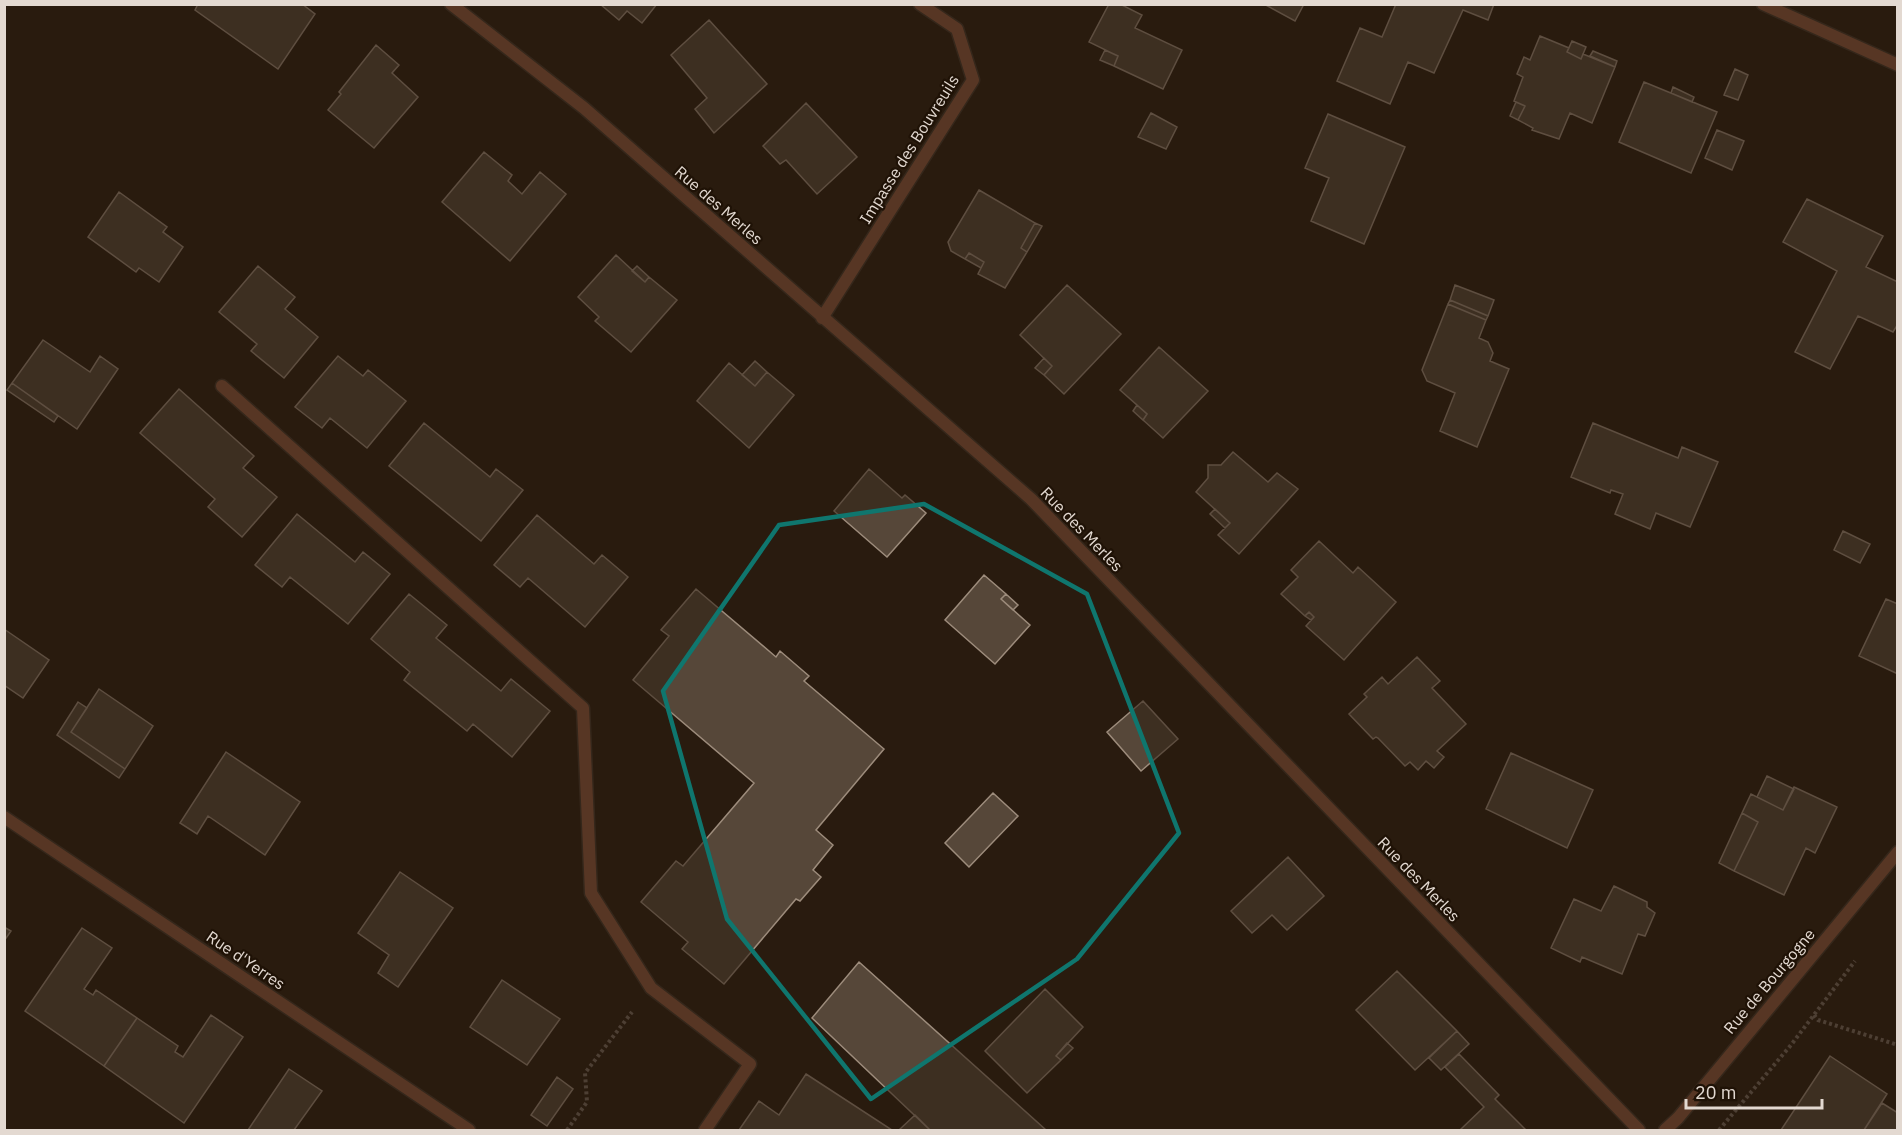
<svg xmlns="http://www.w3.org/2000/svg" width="1902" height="1135" viewBox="0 0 1902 1135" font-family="'IBM Plex Sans',sans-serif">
<rect width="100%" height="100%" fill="#291b0f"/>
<path fill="#564739" stroke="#9d8c7c" stroke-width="1.5" d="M198,4H302L315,14L278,69L195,10Z
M600,4H657L642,23L627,11L619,20Z
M1109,4H1120L1142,15L1135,28L1182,50L1163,89L1114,66L1118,56L1089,42Z
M1264,4H1304L1295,21Z
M1396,4H1494L1488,20L1463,10L1434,73L1408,62L1390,104L1337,81L1360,28L1382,37Z
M709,20L767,84L714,133L695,109L707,98L671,55Z
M1540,36L1569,48L1567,52L1581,59L1583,54L1615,67L1592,123L1570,113L1559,139L1532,130L1533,128L1518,120L1525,106L1514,101L1523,77L1517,74L1524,57L1530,60Z
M1572,41L1586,47L1581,59L1567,52Z
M376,45L399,65L392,73L418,97L374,148L328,110L341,94L339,92Z
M1105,50L1118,56L1114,66L1100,60Z
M1593,51L1617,61L1615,67L1590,56Z
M1735,69L1748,75L1738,100L1724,95Z
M1644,82L1717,112L1691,173L1619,142Z
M1673,87L1694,97L1692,102L1671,93Z
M1516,102L1525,106L1518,120L1510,116Z
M806,103L857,157L817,194L786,160L780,164L763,146Z
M1151,113L1177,127L1166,149L1138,137Z
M1328,114L1405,147L1364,244L1311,221L1329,178L1305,168Z
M1717,130L1744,141L1732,170L1705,158Z
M484,152L512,175L508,181L522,194L540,172L566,194L510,261L442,202Z
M979,190L1035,223L1021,248L1027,252L1005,288L978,274L984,262L969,253L965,259L951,251L948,242Z
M119,192L167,227L163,232L183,247L159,282L139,268L136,272L88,237Z
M1807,199L1883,236L1866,267L1898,282V324L1893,332L1858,316L1830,369L1795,352L1837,271L1783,242Z
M1035,223L1042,226L1027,252L1021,248Z
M969,253L984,262L981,268L965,259Z
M616,255L645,282L649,277L677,300L631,352L595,321L599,317L578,297Z
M258,266L295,297L285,309L318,337L284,378L251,351L257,344L219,312Z
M637,266L649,277L645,282L632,271Z
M1067,285L1121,334L1064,394L1044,375L1052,366L1020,335Z
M1455,285L1494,300L1488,316L1450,300Z
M1450,300L1488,316L1486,320L1448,304Z
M1448,304L1486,320L1479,338L1488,342L1493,353L1490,361L1509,369L1477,447L1440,431L1455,393L1427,381L1422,370Z
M43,340L90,372L100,356L118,369L77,429L12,383Z
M1159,347L1208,391L1163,438L1143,420L1147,414L1120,390Z
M338,356L363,376L368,370L406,401L367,448L330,418L322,428L295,407Z
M1044,358L1052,366L1044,375L1035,368Z
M755,361L767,372L755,386L742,375Z
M729,363L755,386L767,372L794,395L749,448L697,401Z
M12,383L58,416L54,422L7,390Z
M179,389L254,456L243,468L277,497L242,537L208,507L215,499L140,433Z
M1137,405L1147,414L1143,420L1133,411Z
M424,423L490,477L496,469L523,490L481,541L389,466Z
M1593,423L1678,458L1682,447L1718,462L1690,527L1656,513L1650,529L1615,514L1623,494L1611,490L1610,493L1571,477Z
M1233,452L1268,482L1277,473L1298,489L1239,554L1218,535L1230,523L1196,492L1208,478V465H1221Z
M869,469L902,498L905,495L926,513L887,557L834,511Z
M1215,509L1230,523L1225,528L1210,514Z
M297,514L355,562L363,552L390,574L348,624L290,577L282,587L255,565Z
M537,515L594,564L602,555L628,577L585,627L528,578L520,587L494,565Z
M1843,531L1870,544L1860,563L1834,550Z
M1319,541L1353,573L1358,567L1396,602L1344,660L1306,626L1314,617L1309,612L1305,616L1281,594L1298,577L1291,570Z
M984,575L1006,594L1001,599L1030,625L995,664L945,620Z
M696,589L776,657L780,651L809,676L804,681L884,749L816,830L833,845L813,870L821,877L800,901L796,899L724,984L682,949L688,942L641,902L676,861L683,866L754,783L633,680L669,636L661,630Z
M409,594L447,625L436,638L501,691L511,679L550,711L512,757L473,724L467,731L404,680L410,672L371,639Z
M1006,594L1018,605L1013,610L1001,599Z
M1886,599L1898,604V674L1859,656Z
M1309,612L1314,617L1311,620L1305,616Z
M4,629L49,660L23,698L4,685Z
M1417,657L1440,681L1432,688L1466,724L1437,751L1444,757L1434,768L1426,761L1418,770L1410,762L1405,766L1378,738L1376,737L1373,739L1349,714L1367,697L1364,694L1382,677L1388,684Z
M99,689L153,726L125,769L71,732Z
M1143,701L1178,739L1141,771L1107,732Z
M78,702L87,708L71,732L125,769L119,778L57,735Z
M226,752L300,802L265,855L208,816L197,834L180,823Z
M1511,753L1593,790L1567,848L1486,809Z
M1767,776L1794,789L1783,810L1757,797Z
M1794,787L1837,807L1815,853L1806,848L1784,895L1734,871L1758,822L1742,813L1751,794L1783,810Z
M993,793L1018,816L969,867L945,843Z
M1742,813L1758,822L1734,871L1719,863Z
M1288,857L1324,896L1287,930L1272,915L1252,933L1231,911Z
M400,872L453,908L398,987L378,973L389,955L358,933Z
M1614,886L1647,902V907L1655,913L1645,936L1638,934L1622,974L1582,957L1580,962L1551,948L1574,899L1601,911Z
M4,927L11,931L4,941Z
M82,928L112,948L84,989L93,995L96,990L137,1018L104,1066L25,1011Z
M859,962L1046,1130H930L812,1018Z
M1397,971L1457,1031L1415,1070L1356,1010Z
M502,980L560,1019L527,1065L470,1027Z
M1045,989L1083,1027L1056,1056L1061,1060L1027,1093L985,1051Z
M211,1015L243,1037L184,1123L104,1066L137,1018L178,1046L175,1052L183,1057Z
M1457,1031L1469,1044L1441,1070L1429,1058Z
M1067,1043L1073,1048L1061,1060L1056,1056Z
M1459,1054L1499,1095L1495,1099L1526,1130H1460L1484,1107L1445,1067Z
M1830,1056L1887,1094L1864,1130H1781Z
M289,1069L322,1091L294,1130H248Z
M806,1074L892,1130H739L759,1101L779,1115Z
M557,1077L573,1089L547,1126L531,1115Z
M1882,1103L1898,1113V1130H1864Z
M915,1115L930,1130H899Z"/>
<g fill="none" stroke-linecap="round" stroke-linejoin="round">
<defs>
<path id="lane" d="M222,386L583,708L591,893L651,988L750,1064L705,1130"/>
<path id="street" d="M451,4L584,108L1031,499L1639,1130
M1763,4L1898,65
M822,318L973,80L957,29L920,4
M4,817L469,1130
M1665,1130L1678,1118L1898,852"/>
</defs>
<use href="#lane" stroke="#43362a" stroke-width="15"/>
<use href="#street" stroke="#43362a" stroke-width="15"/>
<path stroke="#786b61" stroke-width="4" stroke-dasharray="3 3" stroke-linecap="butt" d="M1814,1015L1818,1020L1898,1045
M567,1130L587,1102L585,1073L632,1012
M1719,1130L1791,1045L1855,961"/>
<use href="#lane" stroke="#8f573e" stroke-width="12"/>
<use href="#street" stroke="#8f573e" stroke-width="12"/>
</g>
<path d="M0 0H1902V1135H0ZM924,504L1087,594L1179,833L1077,959L871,1099L727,919L663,691L779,525Z" fill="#291b0f" fill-opacity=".55" fill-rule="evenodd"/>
<path fill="none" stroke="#0f766e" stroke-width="4.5" stroke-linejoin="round" d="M924,504L1087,594L1179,833L1077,959L871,1099L727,919L663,691L779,525Z"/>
<g text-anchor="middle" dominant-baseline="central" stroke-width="4.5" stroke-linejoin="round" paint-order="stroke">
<g font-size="16" fill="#e3d9d1" stroke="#1f1206">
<text transform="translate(909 149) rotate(-58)">Impasse des Bouvreuils</text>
<text transform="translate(719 205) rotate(41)">Rue des Merles</text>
<text transform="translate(1082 529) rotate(46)">Rue des Merles</text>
<text transform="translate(1419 879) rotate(46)">Rue des Merles</text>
<text transform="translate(246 960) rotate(34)">Rue d'Yerres</text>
<text transform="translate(1769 981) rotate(-50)">Rue de Bourgogne</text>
</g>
</g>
<rect width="1902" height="1135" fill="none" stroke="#e3d9d1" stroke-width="12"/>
<path d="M1686 1099v9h136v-9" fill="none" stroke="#e3d9d1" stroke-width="3"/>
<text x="1695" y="1099" font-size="18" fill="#e3d9d1" stroke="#1f1206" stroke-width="4.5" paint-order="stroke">20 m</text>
</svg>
